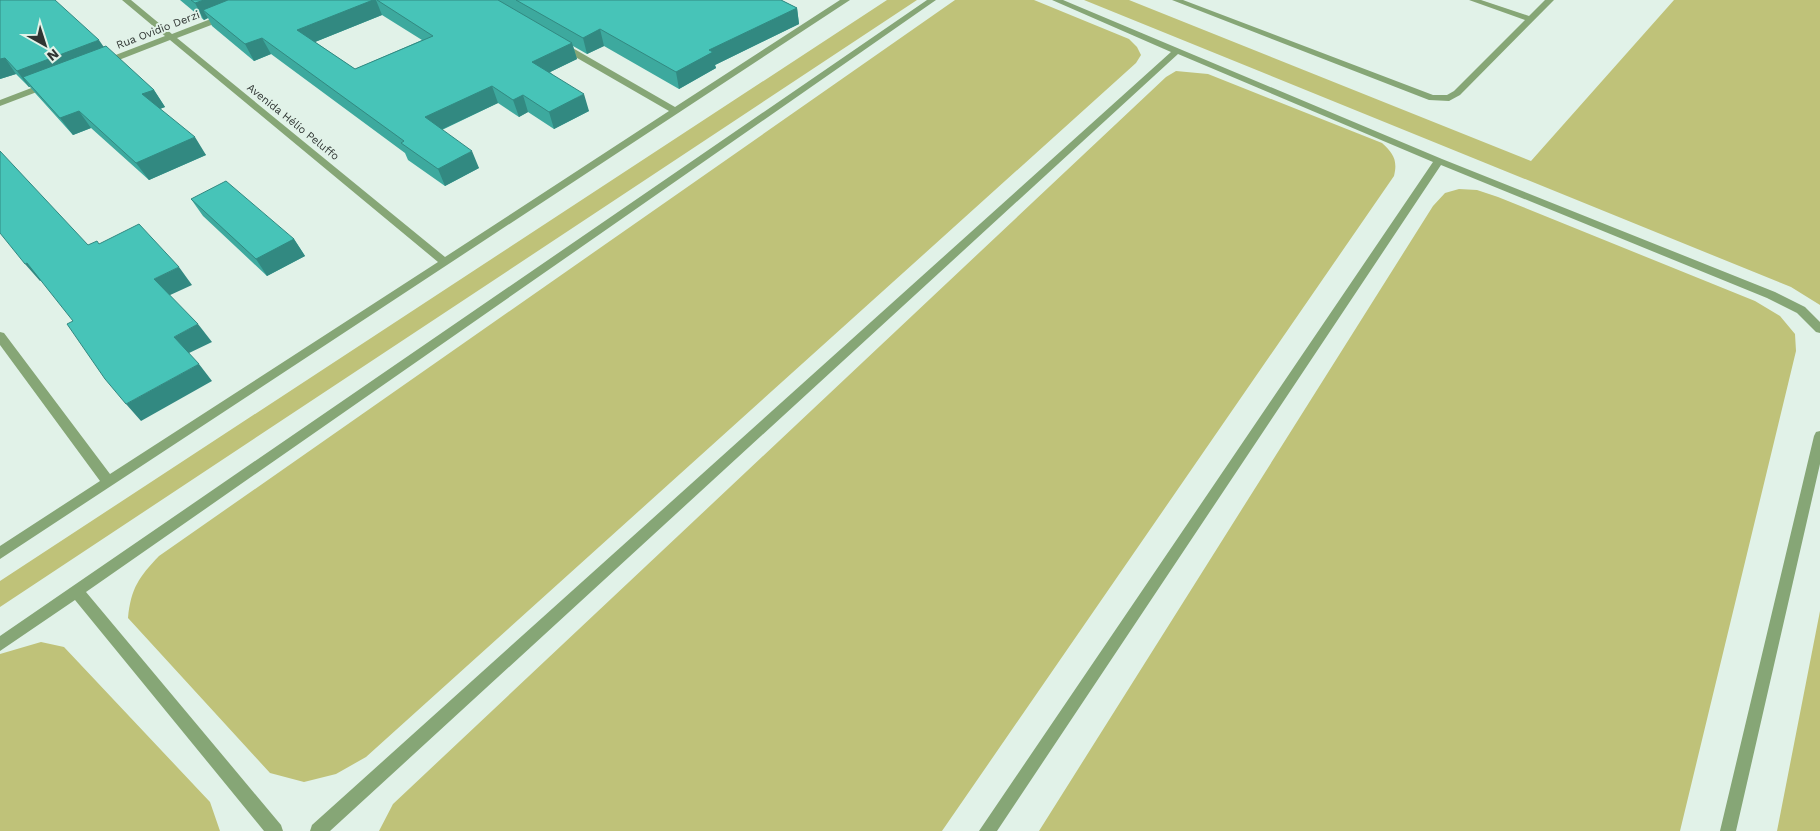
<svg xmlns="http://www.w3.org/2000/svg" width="1820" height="831" viewBox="0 0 1820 831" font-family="'Work Sans',sans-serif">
<rect width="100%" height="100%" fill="#e1f2e8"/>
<path fill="#bfc279" d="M887,0H917L0,607V581Z
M955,0H1034L1129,39L1137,47L1141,55L1136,63L366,757L336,774L304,782L270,773L128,618C131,588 139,577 159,556Z
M1084,0H1129L1531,161L1674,0H1820V305L1791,287Z
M1176,71L1208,74L1382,143C1393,153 1398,160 1394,176L942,831H379L393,804L1166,77Z
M1459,189L1477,190L1498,197L1755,301L1780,316L1795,334L1796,351L1680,831H1039L1433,206L1445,193Z
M1820,611V831H1777Z
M41,642L64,647L210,802L220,831H0V654Z"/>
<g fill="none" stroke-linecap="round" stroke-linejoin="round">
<path fill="#86a676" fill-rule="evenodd" d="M122,0H131L172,34L221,15H227V19L177,38L445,257L669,111L558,47V43H564L675,107L840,0H850L0,559V546L100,481L0,345V332L4,333L110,474L438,262L170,40L106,65H100V61L165,36Z
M927,0H936L86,592L281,825L283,831H264L75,600L0,651V636Z
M1052,0H1063L1442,159L1775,292L1805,307L1820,322V333L1816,332L1797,313L1767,298L1441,165L997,831H979L1433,162L1178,54L330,831H310L312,825L1171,52Z
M1172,0H1183L1433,95H1447L1454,91L1525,20L1469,0H1481L1529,16L1545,0H1554L1460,95L1449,101L1429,100Z
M47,82L52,85L50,87L0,106V100Z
M1820,431V464L1736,831H1720L1814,436L1816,432Z"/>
</g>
<path fill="#3da99e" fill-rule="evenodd" d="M0,0L104,47L154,90L165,107L160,109L206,155L149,180L91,128L73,135L36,94L30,87H29L16,74L0,79Z
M180,0H781L797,8L799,24L715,65L716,68L679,89L604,46L587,54L573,46L577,59L550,72L589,111L554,129L528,112L519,117L498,103L442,130L479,168L445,186L408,160L405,153L271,54L254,61L212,26L208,18L204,20ZM382,15L422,40L355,69L315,42Z
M191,199L294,239L305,256L267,276L203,216Z"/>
<path fill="#328981" d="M204,0H256L203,10L208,18L204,20L195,3Z
M373,0H376L382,15L305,46L297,30Z
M797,8L799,24L715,65L716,68L679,89L676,72L709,50Z
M600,29L604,46L587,54L583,38Z
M262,38L271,54L254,61L245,44Z
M99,40L110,56L23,77L30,87H29L17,71Z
M572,43L577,59L538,78L532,62Z
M5,58L16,74L0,79V59Z
M492,86L498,103L432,134L425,117Z
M154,90L165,107L154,111L142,94Z
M584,94L589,111L554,129L549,112Z
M523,95L528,112L519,117L513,100Z
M79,111L91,128L73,135L60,118Z
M195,137L206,155L149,180L136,163Z
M472,151L479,168L445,186L438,169Z
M294,239L305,256L267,276L256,259Z
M27,263L42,280L40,281L25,264Z
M179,267L192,285L168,296L154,279Z
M198,324L212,342L187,354L174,337Z
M199,364L212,381L141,421L126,404Z"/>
<path fill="#47c4b8" stroke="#328981" d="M0,0H55L99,40L17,71L5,58L0,59Z
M191,0H204L195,3Z
M228,0H373L297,30L355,69L433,36L377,0H498L572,43L532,62L584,94L549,112L523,95L513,100L492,86L425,117L472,151L438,169L401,143L404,141L262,38L245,44L203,10Z
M516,0H781L797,8L709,50L713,52L676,72L600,29L583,38Z
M106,46L154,90L142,94L195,137L136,163L79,111L60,118L23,77Z
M0,151L88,245L97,241L99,244L139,224L179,267L154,279L198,324L174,337L199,364L126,404L105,379L67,324L73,321L27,263L25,264L0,233Z
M226,181L294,239L256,259L191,199Z"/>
<g text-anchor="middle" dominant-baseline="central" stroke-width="4" stroke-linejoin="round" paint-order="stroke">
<g font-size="11" fill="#2f3532" stroke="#e1f2e8">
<text transform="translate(158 30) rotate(-21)">Rua Ovidio Derzi</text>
<text transform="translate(293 122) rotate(39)">Avenida Hélio Peluffo</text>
</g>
</g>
<g transform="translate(45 45) rotate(141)" stroke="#e1f2e8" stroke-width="4" paint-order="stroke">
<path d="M0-4L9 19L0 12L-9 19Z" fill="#2f3532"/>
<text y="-8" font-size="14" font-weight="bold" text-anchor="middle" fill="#2f3532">N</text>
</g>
</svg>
